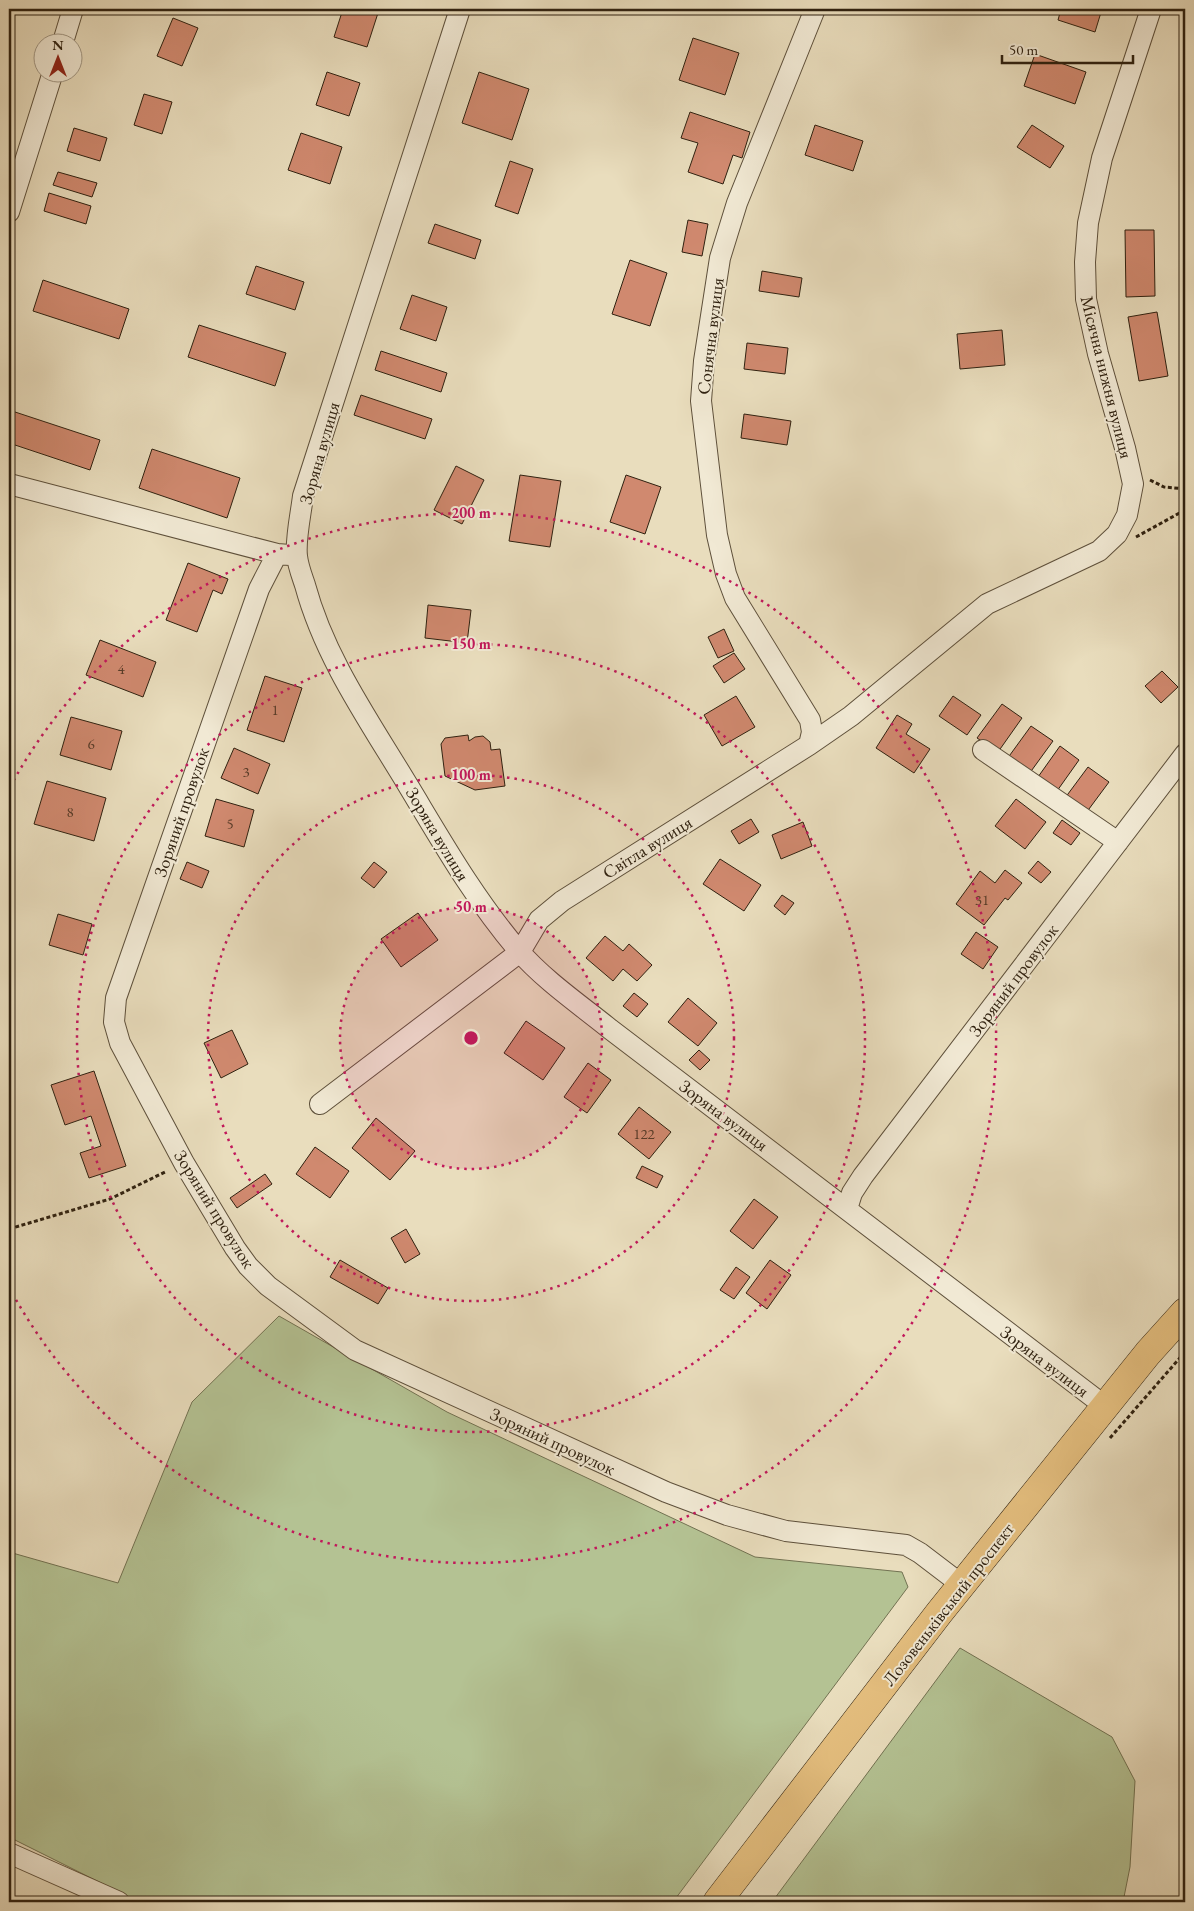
<svg xmlns="http://www.w3.org/2000/svg" width="1194" height="1911" viewBox="0 0 1194 1911" font-family="'EB Garamond',serif">
<rect width="100%" height="100%" fill="#e9ddbd"/>
<filter id="stains"><feTurbulence type="fractalNoise" baseFrequency=".004" numOctaves="4"/><feColorMatrix values="0 0 0 0 .2 0 0 0 0 .09 0 0 0 0 .02 0 0 0 .5 -.17"/></filter>
<radialGradient id="worn" r=".72"><stop offset=".6" stop-color="#630" stop-opacity="0"/><stop offset="1" stop-color="#630" stop-opacity=".3"/></radialGradient>
<path fill="#b4c293" stroke="#727252" d="M279,1316L447,1412L755,1557L902,1572L908,1587L673,1902H139L9,1837V1552L118,1583L192,1402Z
M960,1648L1112,1737L1135,1781L1130,1867L1123,1902H772Z"/>
<path fill="#d0896f" stroke="#2f2110" d="M343,9H367L378,13L367,47L334,37Z
M1061,9H1102L1095,32L1058,20Z
M173,18L198,28L182,66L157,56Z
M693,38L739,53L725,95L679,80Z
M1035,54L1086,72L1075,104L1024,86Z
M327,72L360,83L349,116L316,105Z
M479,72L529,89L512,140L462,123Z
M144,94L172,102L162,134L134,125Z
M690,112L750,132L742,158L733,155L723,184L688,172L698,143L681,138Z
M815,125L863,141L853,171L805,155Z
M1032,125L1064,146L1050,168L1017,147Z
M74,128L107,138L100,161L67,151Z
M301,133L342,147L330,184L288,170Z
M510,161L533,169L518,214L495,206Z
M58,172L97,183L92,197L53,185Z
M49,193L91,206L86,224L44,211Z
M688,220L708,224L702,256L682,252Z
M435,224L481,240L475,259L428,243Z
M1125,230H1154L1155,296L1126,297Z
M630,260L667,273L650,326L612,314Z
M256,266L304,282L295,310L246,294Z
M762,271L802,278L799,297L759,291Z
M43,280L129,309L119,339L33,311Z
M412,295L447,307L436,341L400,329Z
M1157,312L1168,376L1139,381L1128,317Z
M199,325L286,353L275,386L188,357Z
M1002,330L1005,365L960,369L957,334Z
M747,343L788,348L785,374L744,369Z
M381,351L447,373L441,392L375,370Z
M361,395L432,419L425,439L354,415Z
M9,410L100,440L90,470L9,443Z
M744,414L791,421L787,445L741,438Z
M152,449L240,478L227,518L139,488Z
M456,466L484,480L462,524L434,510Z
M520,475L561,481L550,547L509,541Z
M626,475L661,487L645,534L610,522Z
M188,563L228,579L222,594L213,590L197,632L166,620Z
M428,605L471,610L467,643L425,638Z
M724,629L734,651L718,658L708,637Z
M100,640L156,662L143,697L86,675Z
M734,653L745,669L724,683L713,666Z
M1162,671L1178,687L1161,703L1145,686Z
M265,676L302,688L284,742L247,730Z
M736,696L755,727L722,746L704,715Z
M953,696L981,715L967,735L939,716Z
M1002,704L1022,718L998,752L977,738Z
M897,715L912,724L906,734L930,749L914,773L876,748Z
M71,717L122,731L111,770L60,755Z
M1031,726L1053,741L1029,774L1007,759Z
M468,735L469,741L475,737L483,736L490,742L491,750L500,749L505,786L475,790L445,776L441,744L445,738Z
M1060,746L1079,760L1057,791L1038,777Z
M234,748L270,764L258,794L221,778Z
M1088,767L1109,782L1086,813L1065,798Z
M47,781L106,798L94,841L34,824Z
M216,799L254,810L244,847L205,836Z
M1016,799L1046,822L1025,849L995,826Z
M751,819L759,832L739,844L731,831Z
M1062,820L1080,833L1071,845L1053,833Z
M803,822L812,846L781,859L772,835Z
M720,859L761,885L744,911L703,884Z
M1038,861L1051,872L1041,883L1028,873Z
M187,862L209,871L202,888L180,879Z
M374,862L387,872L374,888L361,878Z
M1005,870L1022,883L1008,900L1005,898L984,925L956,904L980,871L995,883Z
M782,895L794,903L785,915L774,906Z
M418,913L438,940L401,967L381,939Z
M58,914L92,924L83,955L49,945Z
M976,932L998,947L983,969L961,954Z
M605,936L623,951L629,944L652,965L637,981L623,969L613,981L586,958Z
M634,993L648,1004L637,1017L623,1006Z
M688,998L717,1023L698,1046L668,1022Z
M526,1021L565,1048L543,1080L504,1053Z
M232,1030L248,1064L221,1078L204,1043Z
M699,1050L710,1060L700,1070L689,1060Z
M588,1063L611,1080L587,1113L564,1097Z
M94,1071L126,1166L89,1178L80,1153L101,1146L91,1116L65,1125L51,1085Z
M639,1107L671,1132L649,1159L618,1134Z
M376,1118L415,1151L390,1180L352,1148Z
M315,1147L349,1171L330,1198L296,1174Z
M642,1166L663,1176L657,1188L636,1178Z
M265,1174L272,1184L237,1208L230,1198Z
M754,1199L778,1217L753,1249L730,1231Z
M406,1229L420,1254L405,1263L391,1238Z
M340,1260L388,1288L378,1304L330,1277Z
M770,1260L791,1275L767,1309L746,1293Z
M736,1267L750,1277L734,1299L720,1290Z"/>
<g fill="none" stroke-linecap="round" stroke-linejoin="round">
<defs>
<path id="minor" d="M460,9L303,496C301,513 295,540 297,556C298,566 302,576 305,585C325,659 370,722 409,787C444,845 474,898 518,950C544,980 579,1004 610,1029L1106,1407
M63,42L73,9
M9,212L53,72
M9,484L277,554L290,555
M277,554L259,589L116,998L114,1022L120,1043L184,1163L235,1248L248,1266L268,1286L355,1350L666,1492L727,1515L786,1531L906,1545L920,1553L962,1585
M809,745L812,732L810,720L735,598L726,574L717,535L701,401L704,361L720,258L737,203L815,9
M983,750L1118,842
M320,1104L520,952L539,920L562,901L809,745L851,716L987,604L1099,551L1117,534L1127,515L1133,484L1125,448L1098,354L1086,299L1085,262L1088,223L1102,158L1151,9
M847,1209L852,1193L863,1176L1185,754
M9,1853L119,1902"/>
<path id="highway" d="M717,1902L939,1613L1148,1353L1185,1312"/>
</defs>
<use href="#minor" stroke="#5e503b" stroke-width="22"/>
<use href="#highway" stroke="#2f2110" stroke-width="29"/>
<path stroke="#2f2110" stroke-width="3" stroke-dasharray="4 2.5" stroke-linecap="butt" d="M1150,480L1164,487L1185,489
M1136,537L1185,510
M9,1229L110,1199L167,1171
M1110,1438L1185,1352"/>
<use href="#minor" stroke="#f1e9d4" stroke-width="20"/>
<use href="#highway" stroke="#e4be7e" stroke-width="28"/>
</g>
<circle cx="471" cy="1038" r="131" fill="#c2185b" fill-opacity=".12"/>
<g fill="none" stroke="#c2185b" stroke-width="2.5" stroke-dasharray="2.5 5">
<circle cx="471" cy="1038" r="131"/>
<circle cx="471" cy="1038" r="263"/>
<circle cx="471" cy="1038" r="394"/>
<path d="M10 787A525 525 0 1 1 10 1289"/>
</g>
<g text-anchor="middle" dominant-baseline="central" stroke-width="4" stroke-linejoin="round" paint-order="stroke">
<g font-size="15" fill="#573b28">
<text x="121" y="668">4</text>
<text x="275" y="709">1</text>
<text x="91" y="743">6</text>
<text x="246" y="771">3</text>
<text x="70" y="811">8</text>
<text x="230" y="823">5</text>
<text x="982" y="899">31</text>
<text x="644" y="1133">122</text>
</g>
<g font-size="18" fill="#2f2110" stroke="#f1e9d4">
<text transform="translate(710 336) rotate(-83)">Сонячна вулиця</text>
<text transform="translate(1107 377) rotate(76)">Місячна нижня вулиця</text>
<text transform="translate(319 453) rotate(-74)">Зоряна вулиця</text>
<text transform="translate(181 812) rotate(-71)">Зоряний провулок</text>
<text transform="translate(438 834) rotate(59)">Зоряна вулиця</text>
<text transform="translate(647 847) rotate(-32)">Світла вулиця</text>
<text transform="translate(1013 980) rotate(-53)">Зоряний провулок</text>
<text transform="translate(724 1115) rotate(37)">Зоряна вулиця</text>
<text transform="translate(215 1209) rotate(58)">Зоряний провулок</text>
<text transform="translate(1045 1361) rotate(37)">Зоряна вулиця</text>
<text transform="translate(553 1441) rotate(25)">Зоряний провулок</text>
<text transform="translate(948 1604) rotate(-52)">Лозовеньківський проспект</text>
</g>
</g>
<circle cx="471" cy="1038" r="8" fill="#c2185b" stroke="#f1e9d4" stroke-width="2.5"/>
<g font-size="15" text-anchor="middle" font-weight="bold" fill="#c2185b" stroke="#f1e9d4" stroke-width="4" stroke-linejoin="round" paint-order="stroke">
<text x="471" y="518">200 m</text>
<text x="471" y="649">150 m</text>
<text x="471" y="780">100 m</text>
<text x="471" y="912">50 m</text>
</g>
<rect width="1194" height="1911" fill="none" stroke="#e9ddbd" stroke-width="30"/>
<rect x="10" y="10" width="1174" height="1891" fill="none" stroke="#2f2110" stroke-width="2.5"/>
<rect x="15" y="15" width="1164" height="1881" fill="none" stroke="#2f2110"/>
<g transform="translate(58 58)"><circle r="24" fill="#f1e9d4" stroke="#a39986"/>
<path d="M0-4L9 19L0 12L-9 19Z" fill="#8f2418"/>
<text y="-8" font-size="14" font-weight="bold" text-anchor="middle" fill="#2f2110">N</text>
</g>
<path d="M1002 55v8h131v-8" fill="none" stroke="#2f2110" stroke-width="2.5"/>
<text x="1009" y="55" font-size="15" fill="#2f2110" stroke="#f1e9d4" stroke-width="4" paint-order="stroke">50 m</text>
<rect width="100%" height="100%" filter="url(#stains)"/>
<rect width="100%" height="100%" fill="url(#worn)"/>
</svg>
